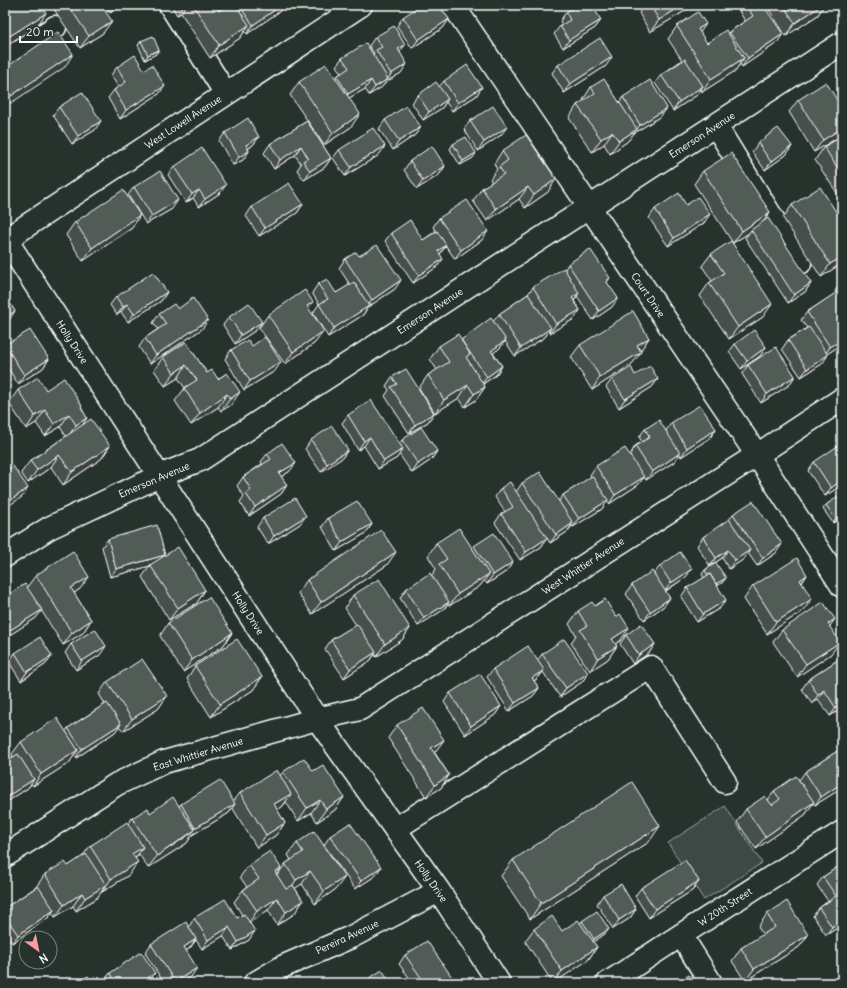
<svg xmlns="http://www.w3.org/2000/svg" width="847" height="988" viewBox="0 0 847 988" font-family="Delius,sans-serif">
<rect width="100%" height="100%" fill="#26332d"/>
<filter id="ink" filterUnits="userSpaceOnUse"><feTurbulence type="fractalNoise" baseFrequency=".025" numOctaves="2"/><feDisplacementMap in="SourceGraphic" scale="8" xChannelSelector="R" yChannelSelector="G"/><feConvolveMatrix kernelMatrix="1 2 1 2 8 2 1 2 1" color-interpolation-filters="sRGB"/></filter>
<g filter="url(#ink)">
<path fill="#3e4944" stroke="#9ea4a2" d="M725,806L762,863L704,900L668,843Z"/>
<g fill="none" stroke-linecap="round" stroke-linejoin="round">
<defs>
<path id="minor" d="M170,5L226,94
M453,5L757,455L842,586
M5,61L55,27
M716,126L800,263
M5,238L317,719L439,891L499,983
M5,240L361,5
M5,556L49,528L159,476L200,460L842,43
M395,829L651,667L725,782
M5,856L117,784L164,762L317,719L360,709L757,455L842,399
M681,935L711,983
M255,983L284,966L351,937L439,891
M608,983L681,935L842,832"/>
</defs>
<use href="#minor" stroke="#fff" stroke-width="25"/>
<use href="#minor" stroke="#26332d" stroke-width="22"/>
</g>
<path fill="#464f4b" stroke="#fff" d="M51,5H101L103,33L80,48Z
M105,5H122L110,13Z
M171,5H216L219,11L228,5H284L280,11L247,34L245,31L240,38L210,58L181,13L177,15Z
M644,5H689L685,11L650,32L639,13Z
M743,5H763L777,43L742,67L740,64L735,71L702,92L701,89L697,95L673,111L655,83L661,75L682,60L668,39L677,26L707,43L728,34L729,32L745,21L739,11Z
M766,5H824L818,15L786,36Z
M566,12L601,20L595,28L563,48L554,34L560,26L562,25L560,21Z
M403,17L449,19L443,28L412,48L397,26Z
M375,37L400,52L401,73L386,82L382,87L369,95L365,89L349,98L351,127L324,145L290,95L299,82L336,78L337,76L341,73L336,66L342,58L373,55L374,53L369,46Z
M141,41L156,54L145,60L138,45Z
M558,65L606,66L564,93L552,73Z
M117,67L159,94L120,119L108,98L114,90L118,87L111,75Z
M444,81L482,87L476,96L452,111L446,102L442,108L423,120L412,103L418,95L439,87Z
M591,87L620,102L623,97L667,108L661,116L634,133L628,141L610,154L604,144L592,152L569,118L577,105L584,101L583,100Z
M798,100L840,105L842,104V135L814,152L789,112Z
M59,107L95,130L72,144L53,115Z
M385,120L421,127L415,135L393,150L379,129Z
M307,121L331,158L325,167L304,180L297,170L301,164L295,155L274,169L264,153L270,144Z
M470,121L501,135L478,151L464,129Z
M225,133L259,137L253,145L248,149L249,151L243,160L233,165L219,141Z
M842,136V194L839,196L815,160L824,147Z
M758,143L792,146L786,155L765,170L752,152Z
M453,144L473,158L460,165L450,149Z
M339,150L379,155L345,176L333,158Z
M502,151L548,192L525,208L519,199L487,221L473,201L482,188L492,182L490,179L497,169L494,164Z
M410,161L445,166L439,175L417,189L404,170Z
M174,167L220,193L199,207L193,198L186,203L168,175Z
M703,171L770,212L763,221L811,283L805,292L788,303L745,238L749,233L733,243L694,184Z
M134,187L172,209L146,224L128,195Z
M303,204L297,213L259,236L246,216L252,207Z
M792,205L842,263L821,277L783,218Z
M655,209L704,223L668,246L649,218Z
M439,218L482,240L455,259L446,246L440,254L437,267L413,283L385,241L391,233L423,240L436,231L433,227Z
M75,222L132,228L83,261L66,235Z
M711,254L763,317L729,339L700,296L709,283L712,281L702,266Z
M359,256L395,289L368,307L363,315L328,337L313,313L319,304L312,293L318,284L336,293L350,285L339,268L345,259Z
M568,264L610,278L607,282L612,307L593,320L577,296L574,301L580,310L574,319L550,333L549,331L545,337L515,356L505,341L500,348L493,353L502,366L496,375L483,384L485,387L476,400L465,407L459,398L435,413L419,388L428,375L437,370L430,359L439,346L461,340L493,322L499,314L528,294L533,287L565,269Z
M842,281V344L827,354L822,364L801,377L782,349L788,340L807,328L801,320L807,312L836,293L835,291Z
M167,292L161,301L128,322L121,312L117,315L110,305L116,297Z
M178,309L202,329L150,364L139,347L145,338L158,329L153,323L159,314Z
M309,309L315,343L285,364L259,328L268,315Z
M229,317L256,330L235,344L223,325Z
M649,338L640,351L632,364L592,390L571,357L580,345Z
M186,342L207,373L218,379L227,373L231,405L221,411L218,407L191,425L175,401L185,388L178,378L165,386L154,370L163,357Z
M735,344L766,347L760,356L741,369L729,352Z
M5,345L49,359L43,368L18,384L5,363Z
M252,346L275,371L244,390L225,359L231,350Z
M748,365L795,376L789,385L761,403L742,374Z
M392,377L434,413L428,422L409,433L385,396L389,390L386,386Z
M612,379H658L652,387L619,408L606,387Z
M18,390H46L81,408L82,425L110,446L101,459L63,485L51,467L28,483L21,473L30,461L66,436L60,427L45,436L36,423L26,429L9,403Z
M348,415L399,444L402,440L437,451L431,460L412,473L399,454L397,458L378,469L364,446L358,450L342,423Z
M671,423L716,429L710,438L681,457L680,454L674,462L646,480L644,477L638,485L609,504L607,501L602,509L573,527L572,526L567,532L550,543L547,538L541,547L520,560L495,523L501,514L505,512L495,497L501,488L516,492L522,483L559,501L563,495L591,477L590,475L596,466L630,455L635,446L642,442L639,437L645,429L666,431Z
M311,440L348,450L342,458L321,472L305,449Z
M267,454L290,471L281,477L287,485L281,494L249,516L240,502L244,496L237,486L243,477L262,464L261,462Z
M814,462L842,485L825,496L808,471Z
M842,494V517L833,523L823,509L826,505Z
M733,514L776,553L757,566L748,553L744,559L729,569L722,558L714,564L723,582L717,586L720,608L697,622L681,597L687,588L704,578L702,574L705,570L710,566L697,546L703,537L729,520Z
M263,518L300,524L268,544L257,527Z
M328,518L372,524L366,533L336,551L322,527Z
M108,539L165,555L205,590L197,603L169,620L142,577L150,566L110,577L102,547Z
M436,543L472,548L474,546L513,562L507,571L487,584L484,580L480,586L449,606L448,604L443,610L418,626L400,598L406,589L432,575L436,569L428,556Z
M387,565L312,614L298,593L307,580Z
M660,566L686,577L666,591L664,606L644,620L626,594L632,585L654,574Z
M36,575L80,589L74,593L91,620L83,633L63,645L41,610L36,618L5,638V597L27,587Z
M807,575L802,583L803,611L767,634L744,599L753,586Z
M353,595L410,628L402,640L376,657L375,654L370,661L344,678L325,649L331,640L356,625L345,608Z
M578,611L620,641L615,644L617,646L608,659L590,671L571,643L576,635L569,624Z
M168,623L232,633L223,646L183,672L160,636Z
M782,630L831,654L797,677L773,642Z
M626,635L655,644L649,653L633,664L620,644Z
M71,644L100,655L76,670L65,653Z
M15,653L52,656L46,664L21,681L9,662Z
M542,654L588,673L582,682L560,697L543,672L538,678L534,681L539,688L533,696L509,711L487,677L493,669L538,660Z
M842,657V708L830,716L818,699L812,704L802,689L808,680Z
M195,666L262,677L253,690L211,717L187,679Z
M107,682L167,696L158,709L123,731L119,726L115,732L76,758L74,755L69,763L33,786L31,784L28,788L5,803V762L13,757L12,754L21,742L65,732L68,728L105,704L99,694Z
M450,693L501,706L495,715L465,735L444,702Z
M397,725L435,753L449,775L441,788L426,797L388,738Z
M842,748V788L815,805L813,803L805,815L756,849L737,822L746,809L768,800L774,791L799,780L805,772Z
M313,771L344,797L335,810L317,822L311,813L298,821L286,802L282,807L277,810L285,823L276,835L257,848L232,807L229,813L192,835L187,843L148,868L139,854L135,859L129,875L102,892V891L97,898L76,911L73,906L55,917L52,913L48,918L12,943L7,936L5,940V908L36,887L45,874L68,866L82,857L90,846L128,824L132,818L150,813L179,806L181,804L233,802L240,793L280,776L283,772Z
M330,836L381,867L375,876L355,889L324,845Z
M649,842L530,919L501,876L513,860Z
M297,843L336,889L315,904L302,884L295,888L303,901L294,914L277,925L268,910L250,922L249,940L232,950L223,936L202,949L196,940L190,948L186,951L191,977L181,983H164L145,953L151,944L189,927L194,918H237L242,915L234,902L243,890L247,887L240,877L249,865L276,875L277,876L285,864L291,860L288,855Z
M842,864V925L826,935L813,916L819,908L828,901L817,885L823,877Z
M699,881L693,890L649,918L635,896L641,888Z
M603,895L636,909L630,918L613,929L597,904Z
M767,914L808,935L799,947L745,981L732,961L741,948L763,935L758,927Z
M582,921L606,933L593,942L597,947L588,960L553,983L525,941L534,929L562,931L580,924Z
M405,955L456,983H413L399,964Z
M110,973L149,982L147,983H105L104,981Z"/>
<path fill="#39403d" stroke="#fff" d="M116,5H122L110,13Z
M184,5H186L181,13L177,15Z
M282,5H284L280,11L247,34L253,25Z
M683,5H689L685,11L650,32L659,20Z
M822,5H824L818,15L786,36L795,23Z
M46,13L37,26L5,46V39Z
M449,19L443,28L412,48L418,40Z
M601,20L595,28L563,48L569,40Z
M112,21L103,33L80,48L89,36Z
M706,24L697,37L698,29Z
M249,25L240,38L210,58L219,45Z
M783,34L777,43L742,67L748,58Z
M405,45L399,53L398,49Z
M159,50L156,54L145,60L148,55Z
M73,54L65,67L5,107V100Z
M612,57L606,66L564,93L570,84Z
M744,58L735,71L702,92L711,79Z
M407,64L401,73L386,82L382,87L369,95L375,87L388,79L391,74Z
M371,80L365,89L342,102L348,94Z
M165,86L159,94L120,119L126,110Z
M703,86L697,95L673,111L679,102Z
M482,87L476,96L452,111L458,103Z
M448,99L442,108L423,120L429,112Z
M667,108L661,116L634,133L628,141L610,154L619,141L637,129L640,125Z
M360,114L351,127L324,145L333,133Z
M101,121L95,130L72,144L78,136Z
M421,127L415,135L393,150L399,141Z
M507,127L501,135L478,151L484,142Z
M842,128V135L814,152L823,140Z
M612,132L604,144L592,152L601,139Z
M259,137L253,145L240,154L246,145Z
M301,146L295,155L274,169L280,160Z
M385,146L379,155L345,176L351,167Z
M792,146L786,155L765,170L771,162Z
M249,151L243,160L233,165L239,157Z
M476,153L473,158L460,165L463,161Z
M331,158L325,167L304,180L310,171Z
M445,166L439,175L417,189L423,181Z
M556,179L548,192L525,208L534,195Z
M226,185L220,193L199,207L205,199Z
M528,187L519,199L487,221L496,209Z
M199,190L193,198L186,203L192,194Z
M178,200L172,209L146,224L152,216Z
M303,204L297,213L259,236L265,228Z
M770,212L761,225L751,230L749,233L733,243L742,231Z
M710,214L704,223L668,246L674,238Z
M140,215L132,228L83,261L92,248Z
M488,231L482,240L455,259L461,250Z
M446,245L440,254L432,260L438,251Z
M842,257V263L821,277L830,264Z
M443,259L437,267L413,283L419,275Z
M401,280L395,289L368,307L363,315L328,337L334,328L367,307L372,300Z
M811,283L805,292L788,303L794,295Z
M167,292L161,301L128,322L134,314Z
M579,293L573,302L572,298Z
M618,298L612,307L593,320L599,311Z
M313,302L304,315L307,306Z
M127,304L121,312L117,315L123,307Z
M772,304L763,317L729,339L738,327Z
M580,310L574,319L550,333L556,324Z
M15,311L9,320L5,322V318Z
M208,320L202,329L150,364L156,355Z
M262,322L256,330L235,344L241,335Z
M551,328L545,337L515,356L521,348Z
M324,331L315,343L285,364L293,352Z
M649,338L641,350L628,358L637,345Z
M506,340L500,348L485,359L491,351Z
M842,340V344L824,356L830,347Z
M766,347L760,356L741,369L747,361Z
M641,352L632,364L592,390L600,377Z
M828,355L822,364L801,377L807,369Z
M49,359L43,368L18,384L24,375Z
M281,362L275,371L244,390L250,381Z
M186,365L178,378L165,386L174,373Z
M502,366L496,375L481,385L487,377Z
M795,376L789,385L761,403L767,394Z
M658,379L652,387L619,408L625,399Z
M468,385L459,398L435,413L444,400Z
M485,387L476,400L465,407L474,394Z
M240,392L231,405L221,411L230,399Z
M227,394L218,407L191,425L200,413Z
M45,410L36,423L26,429L35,416Z
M434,413L428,422L409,433L415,425Z
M69,414L60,427L45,436L54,424Z
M87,418L79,430L67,438L76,425Z
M716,429L710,438L681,457L687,448Z
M370,437L364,446L358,450L364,441Z
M110,446L101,459L63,485L72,472Z
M403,449L397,458L378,469L384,461Z
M348,450L342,458L321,472L327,464Z
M437,451L431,460L412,473L418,464Z
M680,453L674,462L646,480L652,472Z
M59,455L51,467L28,483L37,470Z
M296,463L290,471L273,482L279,473Z
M644,477L638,485L609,504L615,495Z
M842,480V485L825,496L831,488Z
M287,485L281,494L249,516L255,507Z
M28,488L22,497L5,508V504Z
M608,500L602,509L573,527L579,519Z
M842,515V517L833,523L836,519Z
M306,516L300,524L268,544L274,536Z
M573,523L567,532L550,543L556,535Z
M372,524L366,533L336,551L342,542Z
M547,538L541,547L520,560L526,552Z
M782,544L776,553L757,566L763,558Z
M728,550L722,558L710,566L716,558Z
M750,550L744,559L729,569L735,560Z
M396,552L387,565L312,614L321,602Z
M165,555L159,563L150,565V566L110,577L116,569Z
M513,562L507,571L487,584L493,575Z
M692,569L686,577L665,591L671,583Z
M489,574L480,586L449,606L458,594Z
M807,575L798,588L800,580Z
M89,577L80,589L62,601L71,588Z
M726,578L723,582L711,590L714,585Z
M205,590L197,603L169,620L178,608Z
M670,598L664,606L644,620L650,612Z
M812,599L803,611L767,634L776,622Z
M726,600L720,608L697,622L703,614Z
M449,602L443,610L418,626L424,618Z
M42,610L36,618L5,638V635L7,632Z
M835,619L826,632L828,624Z
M91,620L83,633L63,645L72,633Z
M410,628L402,640L376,657L385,644Z
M629,628L620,641L603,652L612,639Z
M232,633L223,646L183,672L192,660Z
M840,642L831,654L797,677L806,664Z
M655,644L649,653L633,664L639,655Z
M106,646L100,655L76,670L82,661Z
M617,646L608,659L590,671L598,658Z
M376,652L370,661L344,678L350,669Z
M52,656L46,664L21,681L27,672Z
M544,670L538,678L526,686L532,678Z
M588,673L582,682L560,697L566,688Z
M262,677L253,690L211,717L220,704Z
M539,688L533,696L509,711L515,703Z
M824,690L818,699L812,704L818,695Z
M167,696L158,709L123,731L132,719Z
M842,704V708L830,716L836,708Z
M501,706L495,715L465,735L471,726Z
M121,724L115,732L76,758L82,749Z
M444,740L435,752L423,760L431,748Z
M78,750L69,763L33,786L41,774Z
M449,775L441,788L426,797L435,785Z
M34,779L28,788L5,803V798Z
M842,783V788L815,805L821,797Z
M291,794L282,807L265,817L274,804Z
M344,797L335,810L317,822L326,809Z
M320,800L311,813L298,821L307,808Z
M814,802L805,815L756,849L765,837Z
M235,804L229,813L192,835L187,843L148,868L157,856L193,832L195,828Z
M285,823L276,835L257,848L266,835Z
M660,826L649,842L530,919L541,903Z
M143,847L134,860L132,854Z
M138,862L129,875L102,892L111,879Z
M381,867L375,876L355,889L361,881Z
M281,868L272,881L275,872Z
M310,871L302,884L288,893L296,880Z
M345,877L336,889L315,904L324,891Z
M699,881L693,890L649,918L655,909Z
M106,885L97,898L76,911L85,898Z
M82,893L73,906L55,917L64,905Z
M277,898L268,910L248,924L257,911Z
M303,901L294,914L277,925L286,912Z
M636,909L630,918L613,929L619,920Z
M54,910L48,918L12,943L18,935Z
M842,920V925L826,935L832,927Z
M229,927L223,936L202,949L208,940Z
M609,929L606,933L591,944L594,939Z
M255,931L249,940L232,950L238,942Z
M9,934L5,940V936Z
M808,935L799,947L745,981L754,969Z
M196,939L190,948L178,956L184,947Z
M597,947L588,960L554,983L562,971Z
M197,968L191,977L181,983H174Z
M155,973L149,982L147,983H141Z"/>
<path fill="#515c57" stroke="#fff" d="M8,5H41L46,13L5,39V7Z
M68,5H101L112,21L89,36Z
M193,5H216L219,11L228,5H236L249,25L219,45Z
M245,5H282L253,25L241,8Z
M421,5H439L449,19L418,40L403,17Z
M578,5H592L601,20L569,40L560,26L570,20L566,12Z
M650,5H683L659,20Z
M746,5H763L783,34L748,58L729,32L753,16Z
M783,5H822L795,23Z
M698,12L706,24L698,29L707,43L726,30L744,58L711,79L677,26Z
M394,26L405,45L398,49L407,64L391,74L376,50L382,47L375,37Z
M58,32L73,54L5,100V68Z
M153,36L159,50L148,55L141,41Z
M600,38L612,57L570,84L558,65Z
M366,43L388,79L375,87L371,80L348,94L337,76L349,68L342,58Z
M135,55L144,70L152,65L165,86L126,110L114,90L126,82L117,67Z
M685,59L703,86L679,102L661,75Z
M326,64L360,114L333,133L299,82Z
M467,65L482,87L458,103L444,81Z
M604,79L637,129L619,141L612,132L601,139L577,105L595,93L591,87Z
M650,80L667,108L640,125L623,97Z
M436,82L448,99L429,112L418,95Z
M826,82L840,105L842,104V128L823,140L798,100Z
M82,92L101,121L78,136L59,107Z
M406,106L421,127L399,141L385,120Z
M493,106L507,127L484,142L470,121Z
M248,118L259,137L246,145L249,151L239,157L225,133Z
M307,121L331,158L310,171L303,161L308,158L301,146L280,160L270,144Z
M373,128L385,146L351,167L339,150Z
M778,128L792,146L771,162L758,143Z
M526,135L556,179L534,195L528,187L496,209L482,188L504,174L499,167L508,160L502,151Z
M842,136V175L824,147Z
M466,137L476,153L463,161L453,144Z
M432,146L445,166L423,181L410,161Z
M202,148L226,185L205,199L199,190L192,194L174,167Z
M731,153L770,212L742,231L703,171Z
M160,171L178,200L152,216L134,187Z
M289,183L303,204L265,228L252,207Z
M820,187L842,221V257L830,264L792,205Z
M123,190L140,215L92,248L75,222Z
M679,193L686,205L698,197L710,214L674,238L655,209Z
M467,200L488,231L461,250L439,218Z
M768,218L811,283L794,295L751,230Z
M410,220L423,240L437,231L446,245L438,251L443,259L419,275L391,233Z
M731,241L772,304L738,327L709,283L724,273L711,254Z
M377,245L401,280L372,300L345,259L356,252L359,256Z
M590,249L610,278L606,281L618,298L599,311L568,264Z
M564,268L579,293L572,298L580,310L556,324L533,287Z
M153,272L167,292L134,314L127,304L123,307L116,297Z
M327,279L336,293L354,282L369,306L334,328L319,304L328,299L318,284Z
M305,290L313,302L307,306L324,331L293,352L268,315Z
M837,292L842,300V340L830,347L807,312Z
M528,294L551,328L521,348L499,314Z
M5,295L15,311L5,318Z
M193,298L208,320L156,355L145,338L166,324L159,314L174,304L178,309Z
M249,303L262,322L241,335L229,317Z
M633,311L649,338L637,345L641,352L600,377L580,345Z
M491,318L506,340L491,351L502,366L487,377L461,340Z
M809,327L828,355L807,369L788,340Z
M30,330L49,359L24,375L5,345Z
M754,330L766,347L747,361L735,344Z
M458,334L470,354L466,357L485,387L474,394L468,385L444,400L428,375L449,362L439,346Z
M265,337L281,362L250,381L231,350L248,340L252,346Z
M186,342L207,373L212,370L218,379L227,373L240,392L230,399L227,394L200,413L184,388L197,380L186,365L174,373L163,357Z
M776,347L795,376L767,394L748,365Z
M650,366L658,379L625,399L612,379L631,367L635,375Z
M406,369L434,413L415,425L391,387L397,384L392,377Z
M38,377L46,390L64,378L82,406L81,407L87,418L76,425L69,414L54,424L45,410L35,416L18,390Z
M371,400L403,449L384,461L370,437L364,441L348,415Z
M700,405L716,429L687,448L671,423Z
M91,419L110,446L72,472L59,455L37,470L30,461Z
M659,420L680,453L652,472L635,446L650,437L645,429Z
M332,426L348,450L327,464L311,440Z
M421,427L437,451L418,464L402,440Z
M282,443L296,463L279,473L287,485L255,507L246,494L251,490L243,477L271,459L267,454Z
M842,443V480L831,488L814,462Z
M625,448L644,477L615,495L596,466Z
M13,466L28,488L5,504V471Z
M540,472L573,523L556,535L522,483Z
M592,476L608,500L579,519L563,495Z
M510,482L547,538L526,552L501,514L513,507L501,488Z
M842,494V515L836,519L826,505Z
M295,498L306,516L274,536L263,518Z
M357,501L372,524L342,542L328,518Z
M753,501L782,544L763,558L733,514Z
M729,519L750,550L735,560L728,550L716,558L703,537Z
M157,525L165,555L116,569L108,539Z
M459,528L489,574L458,594L439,564L447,559L436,543Z
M381,530L396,552L321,602L307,580Z
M494,533L513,562L493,575L474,546Z
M178,547L205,590L178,608L150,565Z
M73,551L89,577L71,588L91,620L72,633L36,575Z
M680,552L692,569L671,583L660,566Z
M797,558L807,575L800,580L812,599L776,622L753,586Z
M716,563L726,578L716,584L710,574L708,576L705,570Z
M652,571L670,598L650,612L632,585Z
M430,573L449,602L424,618L406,589Z
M710,574L726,600L703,614L687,588Z
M379,579L410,628L385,644L353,595Z
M25,584L42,610L7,632L5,628V597Z
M209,597L232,633L192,660L168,623Z
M605,599L616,617L620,614L629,628L612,639L617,646L598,658L580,630L587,626L578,611L592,602L595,606Z
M823,602L835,619L828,624L840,642L806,664L782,630Z
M357,624L376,652L350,669L331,640Z
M641,624L655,644L639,655L626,635Z
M95,629L106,646L82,661L71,644Z
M40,637L52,656L27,672L15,653Z
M237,639L262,677L220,704L195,666Z
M564,639L588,673L566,688L542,654Z
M528,646L544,670L532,678L539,688L515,703L493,669Z
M842,657V704L836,708L824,690L818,695L808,680Z
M142,659L167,696L132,719L107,682Z
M480,674L501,706L471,726L450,693Z
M107,703L121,724L82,749L68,728Z
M423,708L444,740L431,748L449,775L435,785L397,725Z
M57,718L78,750L41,774L21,742Z
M842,748V783L821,797L805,772Z
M18,754L34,779L5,798V762Z
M304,758L313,771L323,765L344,797L326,809L320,800L307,808L283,772Z
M277,770L291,794L274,804L285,823L266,835L240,793Z
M796,776L814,802L765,837L746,809L765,796L772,805L780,799L774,791Z
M220,780L235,804L195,828L181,804Z
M632,782L660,826L541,903L513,860Z
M173,797L195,830L157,856L132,818L148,808L150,813Z
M127,822L143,847L132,854L138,862L111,879L90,846Z
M350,823L381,867L361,881L330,836Z
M314,831L345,877L324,891L310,871L296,880L285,864L303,852L297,843Z
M270,851L281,868L275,872L286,889L293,885L303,901L286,912L277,898L257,911L243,890L259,879L249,865Z
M86,854L106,885L85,898L82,893L64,905L45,874L65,862L68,866Z
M685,860L699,881L655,909L641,888Z
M842,864V920L832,927L819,908L836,896L823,877Z
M621,884L636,909L619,920L603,895Z
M38,886L54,910L18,935L5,916V908Z
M225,899L237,918L244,914L255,931L238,942L229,927L208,940L194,918Z
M787,901L808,935L754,969L741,948L775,927L767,914Z
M597,911L609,929L594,939L582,921Z
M552,916L562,931L578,920L597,947L562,971L534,929Z
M186,922L196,939L184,947L197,968L175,982L151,944Z
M5,927L9,934L5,936Z
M427,941L456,983H425L405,955Z
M141,952L155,973L141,983H117L110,973Z
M382,970L391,983H362Z
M689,975L694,983H676Z
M88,976L92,983H76Z
M407,980L409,983H403Z"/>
</g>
<g text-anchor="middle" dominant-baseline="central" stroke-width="3" stroke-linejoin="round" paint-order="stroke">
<g font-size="10" fill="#fff" stroke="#26332d">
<text transform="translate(183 122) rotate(-33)">West Lowell Avenue</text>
<text transform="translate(702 135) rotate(-33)">Emerson Avenue</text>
<text transform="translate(648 295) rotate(56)">Court Drive</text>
<text transform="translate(430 311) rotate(-33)">Emerson Avenue</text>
<text transform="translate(72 342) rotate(57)">Holly Drive</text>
<text transform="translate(154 480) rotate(-23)">Emerson Avenue</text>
<text transform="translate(583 566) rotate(-33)">West Whittier Avenue</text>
<text transform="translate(248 613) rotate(57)">Holly Drive</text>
<text transform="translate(198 754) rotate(-17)">East Whittier Avenue</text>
<text transform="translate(431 881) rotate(55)">Holly Drive</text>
<text transform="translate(725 907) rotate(-33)">W 20th Street</text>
<text transform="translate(347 937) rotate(-25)">Pereira Avenue</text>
</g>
</g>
<rect width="847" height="988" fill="none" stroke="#26332d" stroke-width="20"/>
<rect x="10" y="10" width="827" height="968" fill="none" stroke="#fff" stroke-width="1.5" filter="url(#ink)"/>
<g transform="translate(38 950) rotate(147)"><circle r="19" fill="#26332d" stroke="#7d8581"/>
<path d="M0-3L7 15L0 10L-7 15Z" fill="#ff9aa2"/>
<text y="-6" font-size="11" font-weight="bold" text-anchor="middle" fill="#ffffff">N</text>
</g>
<path d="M20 36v6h57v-6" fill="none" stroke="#ffffff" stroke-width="2"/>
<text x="26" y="36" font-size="12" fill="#ffffff" stroke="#26332d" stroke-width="3" paint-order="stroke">20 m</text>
</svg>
